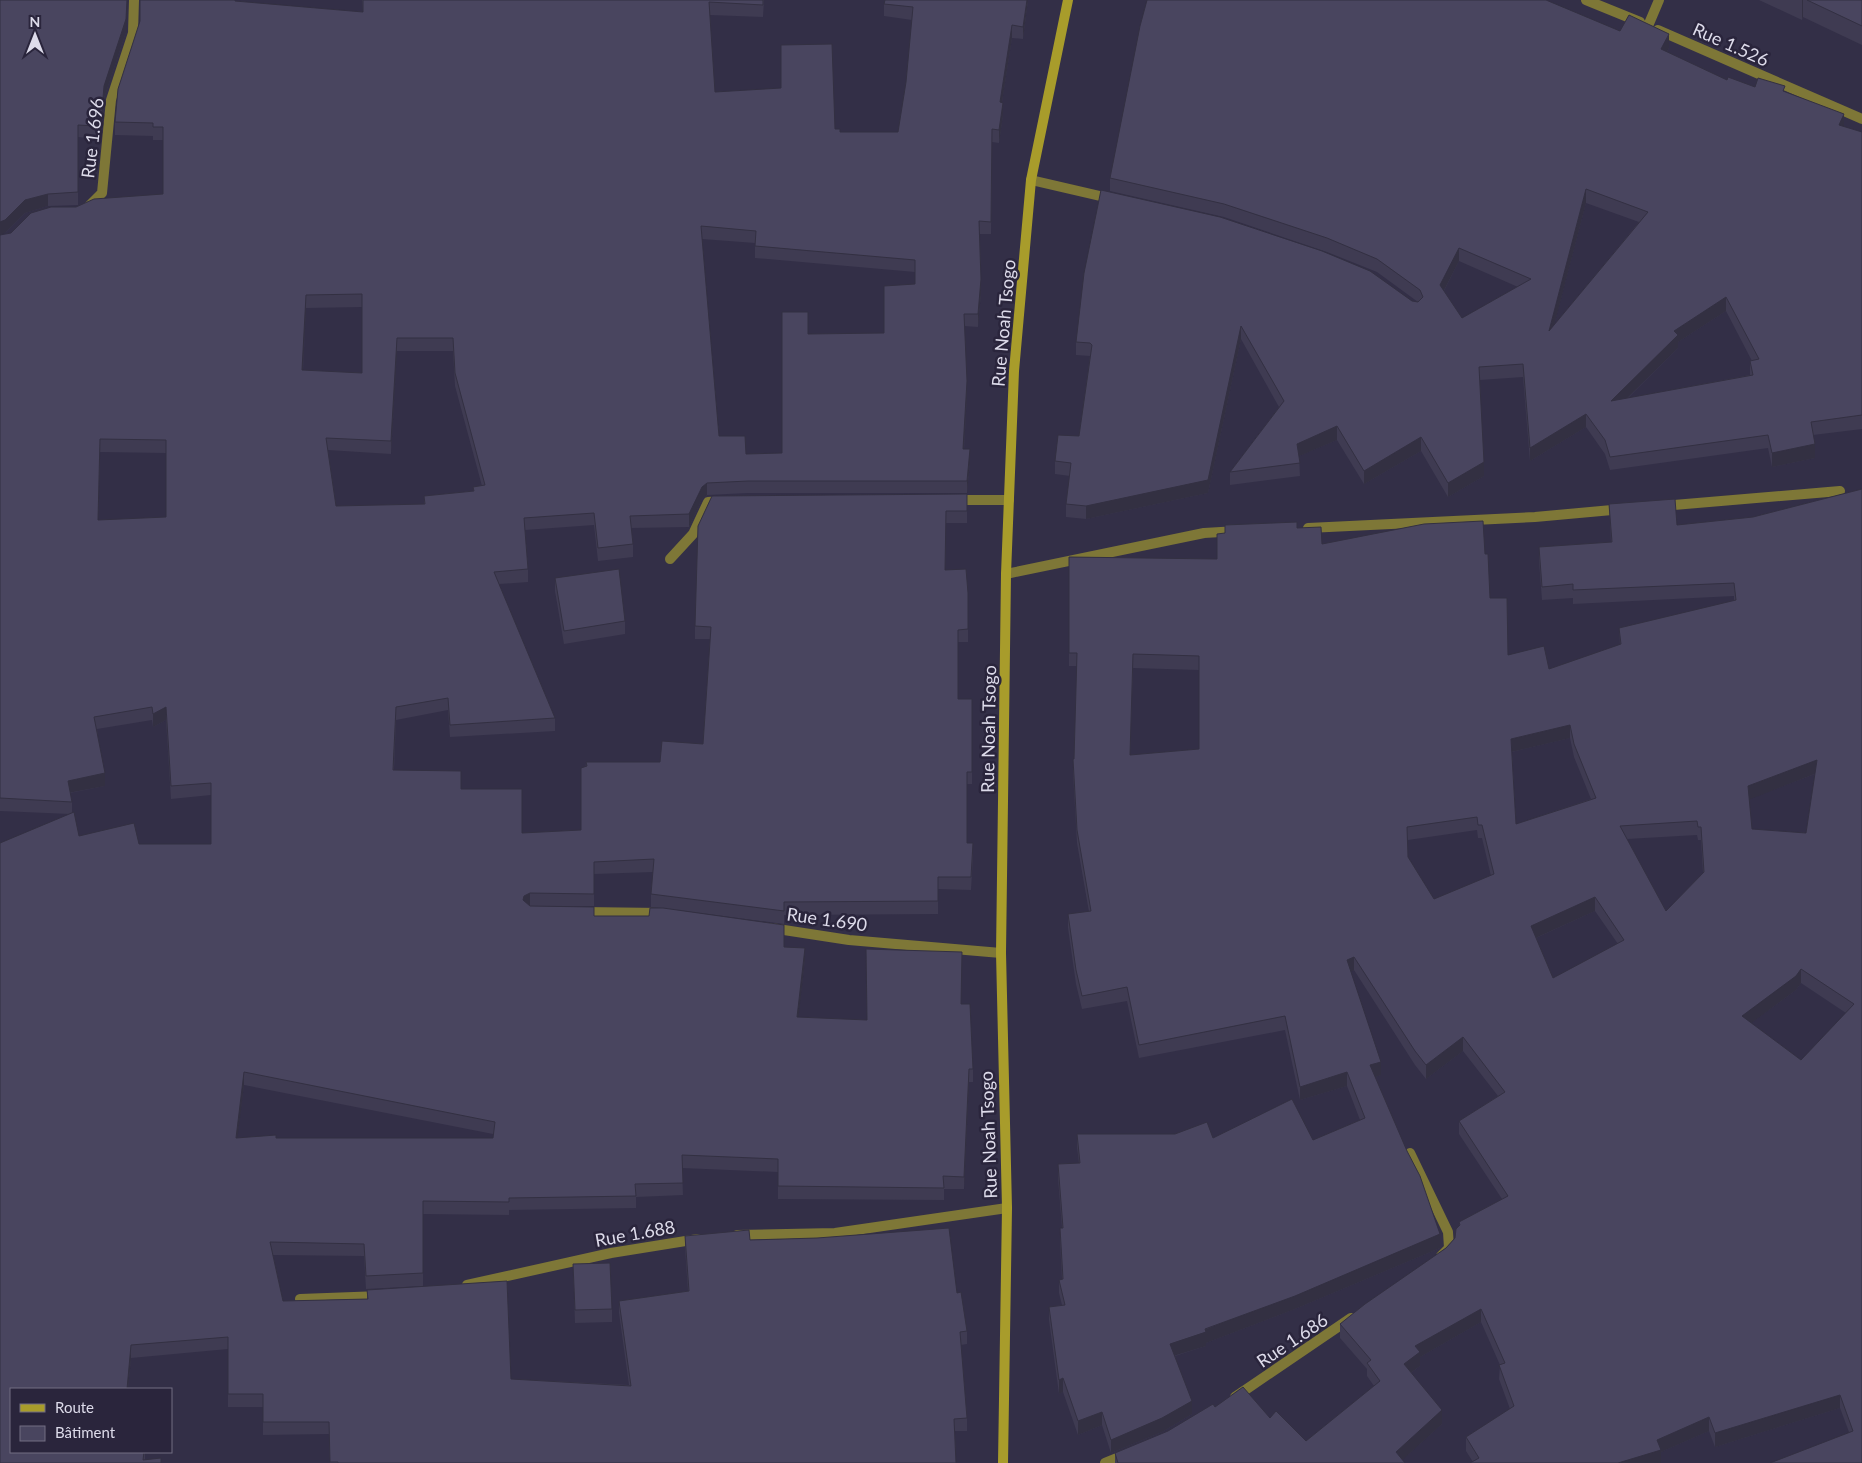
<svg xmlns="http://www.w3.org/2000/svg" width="1862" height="1463" viewBox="0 0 1862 1463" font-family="Lato,sans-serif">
<rect width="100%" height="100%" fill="#332f47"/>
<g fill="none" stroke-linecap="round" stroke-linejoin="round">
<path stroke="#7e7737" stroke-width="10" d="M1586,0L1640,22
M1648,26L1659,0
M1658,30L1862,119
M1031,180L1113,199
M87,208L102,193L111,100L133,33L134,0
M955,500H1009
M1662,506L1840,491
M1308,528L1535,517L1623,509
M670,559L693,534L708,502L723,501
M1006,574L1204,533L1238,531
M582,912L662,913
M771,928L849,940L1001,953
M1410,1153L1448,1232L1449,1248L1441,1256
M737,1235L835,1233L1007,1208
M467,1285L611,1253L698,1239
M300,1299L381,1296
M1235,1397L1351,1318
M1105,1463L1127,1454"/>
<path stroke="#a89c2b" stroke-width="10" d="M1003,1463L1007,1208L1001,953L1006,574L1014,371L1031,180L1068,0"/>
</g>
<path fill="#3f3b52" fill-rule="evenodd" d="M362,0H764L763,17L710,15L715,92L835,129L840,132H898L906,82L912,20L884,16V4L1028,0L1023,39L1012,38L1002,102L1003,115L999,143L992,142L991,234H980L981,292L978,327L964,326L967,394L964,449L970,462L967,493H748L707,495L702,499L689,527L631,528L633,544V557L598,561L594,525L525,530L528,569V582L499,584L555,718V731L450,737L448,710L396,720L394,770L461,789L522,833L581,830L586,762H660L703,744L710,639H695V626L712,496L967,511V523H946L945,570L968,593V642H958V699H972V784H967V843L973,855L971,890L938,889V914L784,915V924L677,910L784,947L805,960L798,1017L867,1020L961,1004L973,1069V1082H969L964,1189H944V1200L778,1199V1172L682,1168L683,1195L636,1197V1208L509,1210V1215L423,1214V1286L366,1289L364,1256L273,1255L283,1301L367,1299V1290L511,1379L629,1385L619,1313V1301L688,1291L685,1248V1236L750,1240L957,1293L967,1331V1344L961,1345L967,1418V1431H955L956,1463H330L329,1434L263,1435V1407H228V1349L131,1358L128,1389H11V1452H145V1460L161,1463H0L70,814L0,811V235L11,233L76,207L163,194V140H153V136L115,135V122L235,1L363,12ZM702,239L755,243V258L915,272V284L884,333L808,334L782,453L746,454L719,436ZM362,307V373L303,370L306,308ZM397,351H453L455,386L482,486L473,487V491L424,496V504L336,506L328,450L391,454ZM100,452L166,453V517L98,520ZM152,720L153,727L166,720L171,799L211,795V844H139L79,836L72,813V802L70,793L105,786L97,729ZM653,872L651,894V907L662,908L649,916H594L529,906H594V874ZM244,1085L493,1134V1138H237Z
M1759,0H1862V45L1803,17L1802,20Z
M1620,31L1669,48L1667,52L1727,80L1755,87L1785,92L1844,127L1862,132V429L1813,435L1815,458L1772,467L1768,448L1610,470L1605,454L1586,427L1530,461L1523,377L1480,380L1484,476L1448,497L1421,451L1364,484L1337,440L1299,456L1300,476L1230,485V472L1279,407L1241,339L1208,493L1086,519L1066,517V504L1070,476L1055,474V461L1079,436L1090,356L1076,355V342L1412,301L1418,302L1377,272L1327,252L1224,217L1110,191V178ZM1586,203L1639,222L1554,325ZM1459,261L1518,287L1462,318L1444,291ZM1726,311L1752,361H1750V375L1628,398L1678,348V342Z
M126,32L104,98L101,135H97L96,139L78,137V205L48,206L25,213L5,233Z
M1862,489V1463L1849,1432L1840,1408L1715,1447L1709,1431L1661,1452V1463L1473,1462L1466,1451V1437L1510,1409L1499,1379L1500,1365L1481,1322L1420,1357V1366L1411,1373L1442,1424L1402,1460L1405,1463H1115V1453L1168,1431L1215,1407L1270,1418L1306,1441L1374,1386L1367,1376V1369L1340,1338V1324L1446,1248L1455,1238L1459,1226V1222L1502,1199L1459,1134V1121L1498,1096L1463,1051L1426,1079L1415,1065L1354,970L1350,972L1381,1075L1375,1077L1440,1248L1295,1309L1206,1343V1346L1175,1356L1192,1414L1162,1432L1111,1453L1102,1425L1078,1435L1063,1392L1059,1394L1049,1320V1307L1062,1305L1059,1293V1280L1062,1279L1060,1241V1228H1062L1058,1178V1164L1079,1163L1077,1147V1134L1313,1140L1360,1120L1347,1086L1300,1100L1285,1030L1139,1058L1127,1001L1082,1009L1076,984L1068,928V914L1089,912L1077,843L1073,773V759H1074L1077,666H1069V557L1217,559L1297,528L1322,544L1485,554L1490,598L1508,655L1549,669L1620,645L1619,628L1734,601V596L1573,604V598L1542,600L1539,561V547L1611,542L1609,504L1677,525L1753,517ZM1133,668L1199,670V749L1130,755ZM1570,738L1574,757L1591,799L1516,824L1512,752ZM1815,774L1806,833L1752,829L1749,799ZM1477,830L1478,838H1482L1491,876L1434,899L1408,857V840ZM1697,835L1698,840H1701L1703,873L1666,911L1627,839ZM1595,911L1618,944L1553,978L1536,938ZM1801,983L1846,1013L1801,1060L1751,1023L1796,990Z
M555,578L625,621V634L564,644L555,591Z
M573,1264L612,1309V1322L575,1323Z"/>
<path fill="#333042" d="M127,0L126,32L104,98L101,135V122L104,86Z
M1027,0H1028L1023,39V27Z
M1802,0H1803V17L1802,20Z
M1012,25V38L1000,115V102Z
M1669,34V48L1661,62V49Z
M1003,103V115L999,143V130Z
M1844,114V128L1839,125Z
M1586,189V203L1549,345V331Z
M48,194V206L25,213L5,233L0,235V222L25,200Z
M1459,248V261L1440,298V285Z
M981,279V292L978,327V314Z
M306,295V308L302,383V370Z
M1726,297V311L1678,342V348L1611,414V401L1674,331Z
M1241,326V339L1208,493L1086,519V506Z
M397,338V351L391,454V441Z
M967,381V394L963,461V449Z
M1586,414V427L1530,461V448Z
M1337,426V440L1297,457V444Z
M1421,437V451L1364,484V471Z
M1815,444V458L1772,467V453Z
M970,449V462L967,493V481Z
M1484,462V476L1448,497V483Z
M707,483V495L702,499L689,527V514L702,487Z
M166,707V720L153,727V714Z
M1570,725V738L1511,752V739Z
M1817,760V773L1748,800V786Z
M105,773V786L68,793V781Z
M530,893V905L524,908L523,900L524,896Z
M1595,897V911L1531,940V926Z
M805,948V960L797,1030V1017Z
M1354,957V970L1347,974V960Z
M1801,969V983L1796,990L1742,1030V1016Z
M1463,1037V1051L1426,1079V1065Z
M1381,1062V1075L1370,1079V1065Z
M969,1069V1082L964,1189V1177Z
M244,1072V1085L236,1150V1138Z
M1347,1072V1086L1300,1100V1087Z
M1440,1234V1248L1295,1309L1206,1343V1346L1170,1357V1344Z
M1481,1309V1322L1420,1357V1366L1404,1378V1364L1415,1346Z
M131,1345V1358L128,1389H127Z
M1063,1378V1392L1059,1394V1380Z
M1840,1395V1408L1715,1447V1433Z
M1192,1401V1414L1162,1432L1111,1453V1440Z
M1442,1410V1424L1399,1463L1396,1452Z
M1102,1412V1425L1078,1435V1421Z
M1709,1417V1431L1661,1452V1463H1618L1657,1440Z"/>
<path fill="#49455f" stroke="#333042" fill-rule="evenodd" d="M0,0H127L126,19L104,86L101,122H97L96,126L78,125V192L48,194L25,200L5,220L0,222Z
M140,0H235V1L363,12V0H763V5L709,2L715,92L781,88V45L832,44L835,129H840V132H898L906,82L913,7L884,4L885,0H1027L1023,27L1012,25L1000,102L1003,103L999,130L992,129L991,222L979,221L981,279L978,314H964L967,381L963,449H970L967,481H748L707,483L702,487L689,514L630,516L633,544L598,548L594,513L524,518L528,569L494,572L555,718L450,725L448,698L396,707L393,770L461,771V789H522V833L581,830V768L587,766L586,762H660L662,741L703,744L711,627L695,626L698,526L712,496L967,494V511H946L945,570L966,569L968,593V629L958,630V699H972V772H967V843H973L971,877H938V901L784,902V911L651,894L654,859L594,862V894L530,893L524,896L523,900L530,906L594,907V916H649L650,908H663L784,925V947L805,948L797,1017L867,1020L866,949L962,952L961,1004H970L973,1069H969L964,1177L943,1176L944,1188L778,1186V1159L682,1155L683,1183L635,1184L636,1196L509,1198V1202L423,1201V1273L366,1276L364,1244L270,1242L283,1301L368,1299L367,1290L507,1281L511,1379L631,1386L619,1301L689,1291L685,1236L749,1230L750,1240L817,1238L949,1228L957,1293L961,1292L967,1331L960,1332L967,1418L954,1419L956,1463H338V1462H330L329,1422H263V1394H228V1337L131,1345L127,1389H11V1452H144L143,1460L161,1458V1463H0V843L74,812L79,836L134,823L139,844H211V783L171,786L166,707L153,714L152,707L94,717L105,773L68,781L72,802L0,798V235L11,233L31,213L51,207H76L94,199L163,194V127H153V123L115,122L118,89L140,21ZM701,226L756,231L755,246L915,260V284L884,286V333L808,334V312H782V453L746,454L745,436H719ZM362,294V373L302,370L306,295ZM397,338H453L455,373L485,485L473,487L474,491L424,496L425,504L336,506L326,438L391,441ZM100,439L166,440V517L98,520ZM244,1072L495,1122L493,1138H276V1135L236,1138Z
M1147,0H1546L1620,31L1629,15L1669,34L1661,49L1727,80L1728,77L1755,87L1758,78L1785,86L1783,91L1844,114L1839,125L1862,132V415L1811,422L1815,444L1772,453L1768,435L1610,457L1605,440L1586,414L1530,448L1523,364L1479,367L1484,462L1448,483L1421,437L1364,471L1337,426L1297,444L1300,463L1230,472L1284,401L1241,326L1208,480L1086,506L1066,504L1071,463L1055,461L1058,435L1079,436L1092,345L1090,343L1076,342L1084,273L1101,190L1220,217L1322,251L1370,271L1412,301L1418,302L1423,297L1420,290L1377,259L1327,238L1224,204L1110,178L1140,26ZM1586,189L1648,212L1549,331ZM1459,248L1531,279L1462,318L1440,285ZM1726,297L1759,359L1750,361L1753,375L1611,401L1678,335L1674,331Z
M1807,0H1862V26Z
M1862,489V1463H1770L1853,1431L1840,1395L1715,1433L1709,1417L1657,1440L1661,1450L1618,1463H1470L1479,1458L1466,1437L1514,1406L1499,1365L1505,1363L1481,1309L1415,1346L1420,1352L1404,1364L1442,1410L1396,1452L1405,1463H1118L1115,1453L1168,1431L1213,1404L1215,1407L1243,1387L1270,1418L1276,1411L1306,1441L1380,1381L1367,1363L1371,1360L1340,1324L1365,1304L1446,1248L1455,1238L1456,1229L1460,1225L1459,1222L1508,1196L1459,1121L1505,1092L1463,1037L1426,1065L1415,1051L1354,957L1347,960L1381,1062L1370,1065L1407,1151L1420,1176L1440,1234L1295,1296L1205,1329L1206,1332L1170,1344L1192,1401L1162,1418L1111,1440L1102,1412L1078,1421L1063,1378L1059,1380L1049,1307L1065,1305L1059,1280L1063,1279L1060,1228H1063L1058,1164L1080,1163L1077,1134H1175L1207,1122L1213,1138L1292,1099L1313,1140L1365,1118L1347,1072L1300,1087L1285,1016L1139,1045L1127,987L1082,996L1076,970L1068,914L1091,911L1077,830L1073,759H1074L1077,653H1069V557L1217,559V534L1225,533V525L1297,522V528L1321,527L1322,544L1424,524L1483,521L1485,554H1488L1490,598H1507L1508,655L1544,646L1549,669L1621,644L1619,628L1736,600L1734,583L1573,590V584L1542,587L1539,547L1612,542L1609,504L1675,499L1677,525L1753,517ZM1133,654L1199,656V749L1130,755ZM1570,725L1574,744L1596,798L1516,824L1511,739ZM1817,760L1806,833L1752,829L1748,786ZM1477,817L1478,825H1482L1494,874L1434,899L1408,857L1407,827ZM1697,821L1698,827H1701L1704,872L1666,911L1620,826ZM1595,897L1624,940L1553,978L1531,926ZM1801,969L1854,1004L1801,1060L1742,1016L1796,976Z
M619,569L625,621L564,631L555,578Z
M610,1263L612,1309L575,1310L573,1264Z"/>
<g text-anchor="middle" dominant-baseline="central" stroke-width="5" stroke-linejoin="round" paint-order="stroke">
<g font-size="18" fill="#dddbea" stroke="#2a253c">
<text transform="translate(1731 44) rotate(24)">Rue 1.526</text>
<text transform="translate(92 138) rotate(-83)">Rue 1.696</text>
<text transform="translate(1003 323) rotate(-85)">Rue Noah Tsogo</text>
<text transform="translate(988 729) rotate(-89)">Rue Noah Tsogo</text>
<text transform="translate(827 919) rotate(8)">Rue 1.690</text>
<text transform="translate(988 1135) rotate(-92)">Rue Noah Tsogo</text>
<text transform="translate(635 1233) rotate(-10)">Rue 1.688</text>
<text transform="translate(1292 1340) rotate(-34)">Rue 1.686</text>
</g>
</g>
<rect x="10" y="1388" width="162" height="65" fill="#2a253c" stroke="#726e82"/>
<rect x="20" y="1404" width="25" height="8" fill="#a89c2b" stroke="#726e82"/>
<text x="55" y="1413" font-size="15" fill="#dddbea">Route</text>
<rect x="20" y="1426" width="25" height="15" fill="#49455f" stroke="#726e82"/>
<text x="55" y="1438" font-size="15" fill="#dddbea">Bâtiment</text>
<g transform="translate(35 35)" stroke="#2a253c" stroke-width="4" paint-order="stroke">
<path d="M0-4L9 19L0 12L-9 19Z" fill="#dddbea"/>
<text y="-8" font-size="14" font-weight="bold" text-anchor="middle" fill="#dddbea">N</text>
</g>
</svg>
